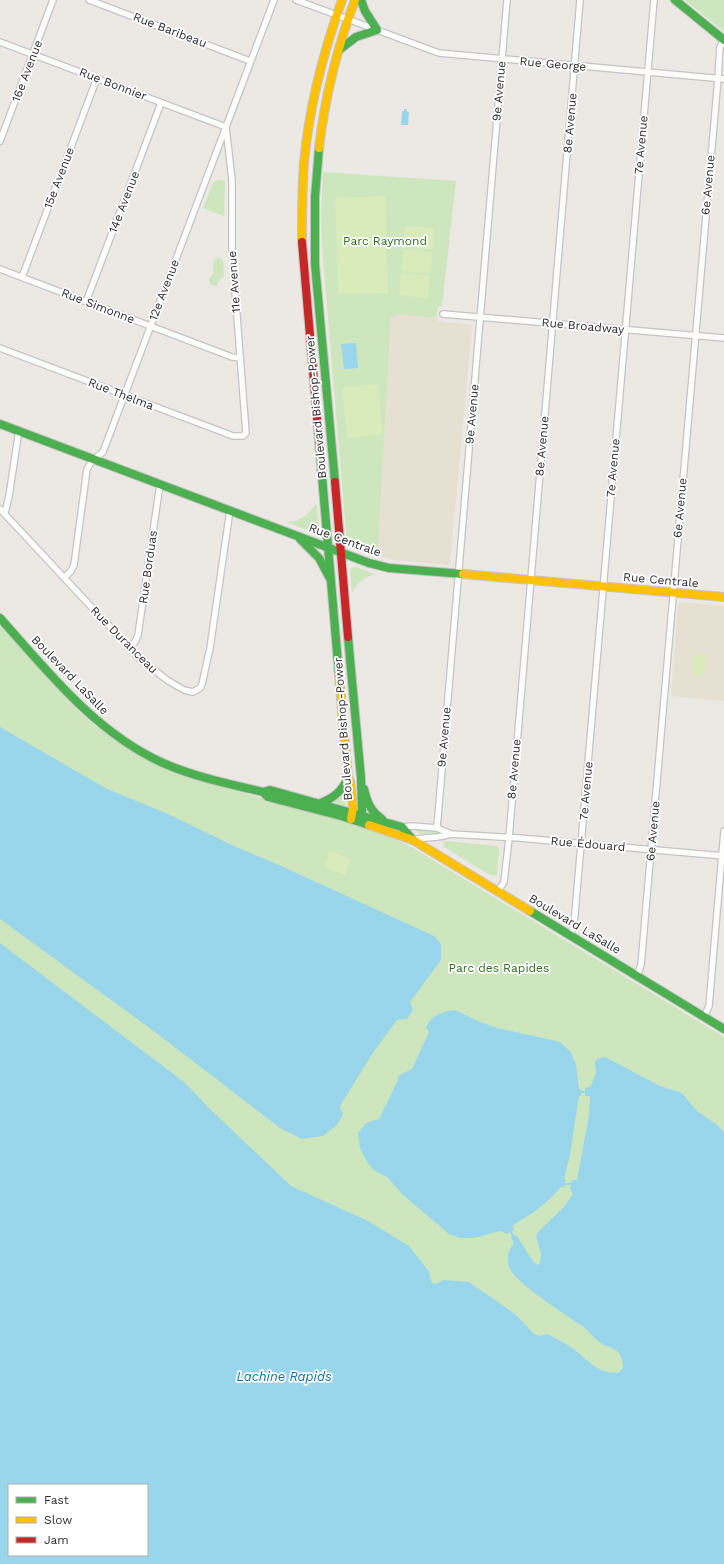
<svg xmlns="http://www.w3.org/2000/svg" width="724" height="1564" viewBox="0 0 724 1564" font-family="'Work Sans',sans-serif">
<rect width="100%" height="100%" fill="#ece8e4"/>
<path fill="#e6e0d3" d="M397,314L436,318L439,321L471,325L472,327L450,563L448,565L394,560L375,555L378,548L391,317Z
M680,602L724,606V701L671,696L678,604Z"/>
<path fill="#cee6be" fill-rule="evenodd" d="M685,0H724V31L722,30Z
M323,172L456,181L442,306L438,307L436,318L397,314L391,317L378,548L375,555L359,550L360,548L350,547L347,543L322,246L321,218Z
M218,180H223L225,183L224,216L203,208L213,183Z
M216,257L223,260L224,277L219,280L217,286L211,285L209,280L214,272L213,266Z
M315,504L317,506L319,528L317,532H312L286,522C298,522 309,516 315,504Z
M355,567L375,574C363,578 358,582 352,593L350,571L351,569Z
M0,625L75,708L93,724L113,739L144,758L190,778L350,823L372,830L408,845L724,1037V1564H0ZM9,1485H147V1555H9Z
M344,790L346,806L332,802Z
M413,829L434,831L440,833V835L419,833Z
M445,841L497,846L499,849L497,875L494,876L490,875L444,847L443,844Z"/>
<path fill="#d9eabb" d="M385,196L388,293L338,294L335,198Z
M405,226L434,228L433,250L403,248Z
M403,249L432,252L431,274L401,271Z
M401,273L430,276L428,298L399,295Z
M378,384L383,434L347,438L342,388Z
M695,654L706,655L704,676L693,675Z
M330,851L351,859L345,875L324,867Z"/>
<path fill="#99d6ec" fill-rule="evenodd" d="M404,109H407V112H409L408,125H401L402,111H404Z
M356,343L358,368L344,369L341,344Z
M0,727L107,789L168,814L234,846L279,865L434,936L441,944V960L410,1002L413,1010L407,1019L397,1020L374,1051L340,1106L343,1115L336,1126L323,1136L302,1139L280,1128L155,1032L0,919Z
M0,943L184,1082L211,1110L291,1186L368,1221L409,1246L428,1270L432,1283L435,1284L444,1280L469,1282L515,1314L534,1334L539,1336L547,1334C554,1338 562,1341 569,1346C587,1357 595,1374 618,1373L623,1368C623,1363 622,1358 619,1353C614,1347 606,1347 601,1343C595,1339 590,1333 585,1328C569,1317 517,1284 510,1269C506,1261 507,1250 514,1244L511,1237L516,1235C523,1244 529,1258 537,1265L540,1263L541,1254L536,1236L538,1232L564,1207L573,1194L570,1189L572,1180H577L589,1115L590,1096H585V1088L590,1087L596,1073L595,1062L597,1059L605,1057L660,1086L682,1093L697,1111L716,1124L724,1132V1564H0ZM9,1485H147V1555H9Z
M455,1010L480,1022L498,1028L560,1042L570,1051L576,1064L579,1089H581V1096H579L570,1155L564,1179L566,1180L564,1188L561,1187C547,1204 532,1214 513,1225L514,1230L507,1234L500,1231L474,1238H460L449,1234L403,1195L387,1177L375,1171L367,1162L360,1148L358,1133L366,1123L379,1119L398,1080V1076L412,1069L429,1032L426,1027C432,1014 443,1012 455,1010Z"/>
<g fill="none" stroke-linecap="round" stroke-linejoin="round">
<path stroke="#99d6ec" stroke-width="2" d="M581,1092H585
M566,1184H571
M511,1232L513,1236"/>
<defs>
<path id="street" d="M89,0L250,61
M296,0L439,53L724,79
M0,42L226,127L232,180V251L246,433L243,436H233L0,348
M0,141L53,0
M0,269L232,357L240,358
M22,277L97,78
M86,302L161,103
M443,314L724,338
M0,509L139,658L167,680L184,690L193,692L200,688L202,684L210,648L230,510
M5,513L9,496L19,430
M64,578L71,571L74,565L87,469L92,461L103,452L274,0
M129,648L135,642L138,635L160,484
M402,827L413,826L437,828L451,834L519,838L724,856
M437,828L507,0
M413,840C426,836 439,839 451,834
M498,891L504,882L509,838L580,0
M570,935L574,925L654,0
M637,976L641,965L718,78L720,47L724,40
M704,1017L709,1006L724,831"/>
<path id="fast" d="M675,0L724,40
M339,50L356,37L377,30L365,11L361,0
M319,148L315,197V264L335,482
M0,424L369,563L389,568L463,574
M318,429L339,675
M300,539L319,558L329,577
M0,618C48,672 96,733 163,763C195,777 229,784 263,792L268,797L341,816L369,825
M348,637L361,778L362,811L359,821
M364,789C367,802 371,812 382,819
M263,792L270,790L402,827L413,840
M321,803C334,798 342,791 348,778
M530,911L724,1029"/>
<path id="slow" d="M319,148C325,97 337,48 355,0
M302,242C302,216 302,189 304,163C309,107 323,53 342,0
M463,574L724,597
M339,675L348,778L350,781L353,808L351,819
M369,825L413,840L530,911"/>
<path id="jam" d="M302,242L318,429
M335,482L348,637"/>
</defs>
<use href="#street" stroke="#c5c4c5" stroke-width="8"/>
<use href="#fast" stroke="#c5c4c5" stroke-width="10"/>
<use href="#slow" stroke="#c5c4c5" stroke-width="10"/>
<use href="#jam" stroke="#c5c4c5" stroke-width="10"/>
<use href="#street" stroke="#fcfcfb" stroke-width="5.5"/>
<use href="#fast" stroke="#4caf50" stroke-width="8"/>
<use href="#slow" stroke="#ffc107" stroke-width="8"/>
<use href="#jam" stroke="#c62828" stroke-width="8"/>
</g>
<g text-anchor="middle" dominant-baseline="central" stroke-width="3.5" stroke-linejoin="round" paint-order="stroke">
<g font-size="12" fill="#2e2e2e" stroke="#fff">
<text transform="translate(170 30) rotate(21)">Rue Baribeau</text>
<text transform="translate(553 64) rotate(5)">Rue George</text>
<text transform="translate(27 71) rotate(-69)">16e Avenue</text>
<text transform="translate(113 84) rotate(21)">Rue Bonnier</text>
<text transform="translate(499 91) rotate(-85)">9e Avenue</text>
<text transform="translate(570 123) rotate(-85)">8e Avenue</text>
<text transform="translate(641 145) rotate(-85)">7e Avenue</text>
<text transform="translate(59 178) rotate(-69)">15e Avenue</text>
<text transform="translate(708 185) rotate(-85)">6e Avenue</text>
<text transform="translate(124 202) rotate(-69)">14e Avenue</text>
<text transform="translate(234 282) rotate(-94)">11e Avenue</text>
<text transform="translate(164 290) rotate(-69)">12e Avenue</text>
<text transform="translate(98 306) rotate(21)">Rue Simonne</text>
<text transform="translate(583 326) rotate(5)">Rue Broadway</text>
<text transform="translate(121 394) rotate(21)">Rue Thelma</text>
<text transform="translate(316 407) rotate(-95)">Boulevard Bishop-Power</text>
<text transform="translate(472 414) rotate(-85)">9e Avenue</text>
<text transform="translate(542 446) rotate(-85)">8e Avenue</text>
<text transform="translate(613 468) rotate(-85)">7e Avenue</text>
<text transform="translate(680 508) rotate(-85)">6e Avenue</text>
<text transform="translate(345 540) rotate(20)">Rue Centrale</text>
<text transform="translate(148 567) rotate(-82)">Rue Borduas</text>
<text transform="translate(661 580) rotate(5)">Rue Centrale</text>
<text transform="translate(124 640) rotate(45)">Rue Duranceau</text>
<text transform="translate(70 675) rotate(46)">Boulevard LaSalle</text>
<text transform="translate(343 729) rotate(-94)">Boulevard Bishop-Power</text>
<text transform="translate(444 737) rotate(-85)">9e Avenue</text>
<text transform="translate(514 769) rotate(-85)">8e Avenue</text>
<text transform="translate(586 791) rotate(-85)">7e Avenue</text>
<text transform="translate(653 831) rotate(-85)">6e Avenue</text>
<text transform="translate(588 844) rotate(5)">Rue Édouard</text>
<text transform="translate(575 924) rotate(31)">Boulevard LaSalle</text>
</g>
<g font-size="12" fill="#2c6e1b" stroke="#fff">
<text x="385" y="241">Parc Raymond</text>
<text x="499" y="968">Parc des Rapides</text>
</g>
<g font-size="13" font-style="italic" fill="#0d6fa3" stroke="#fff">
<text x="284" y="1376">Lachine Rapids</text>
</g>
</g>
<rect x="8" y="1484" width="140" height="72" fill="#ffffff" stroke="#ababab"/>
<rect x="16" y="1497" width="20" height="6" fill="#4caf50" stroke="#ababab"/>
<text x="44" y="1504" font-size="12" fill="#2e2e2e">Fast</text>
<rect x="16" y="1517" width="20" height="6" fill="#ffc107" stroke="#ababab"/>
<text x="44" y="1524" font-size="12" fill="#2e2e2e">Slow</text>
<rect x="16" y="1537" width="20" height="6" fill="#c62828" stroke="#ababab"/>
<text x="44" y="1544" font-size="12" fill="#2e2e2e">Jam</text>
</svg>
